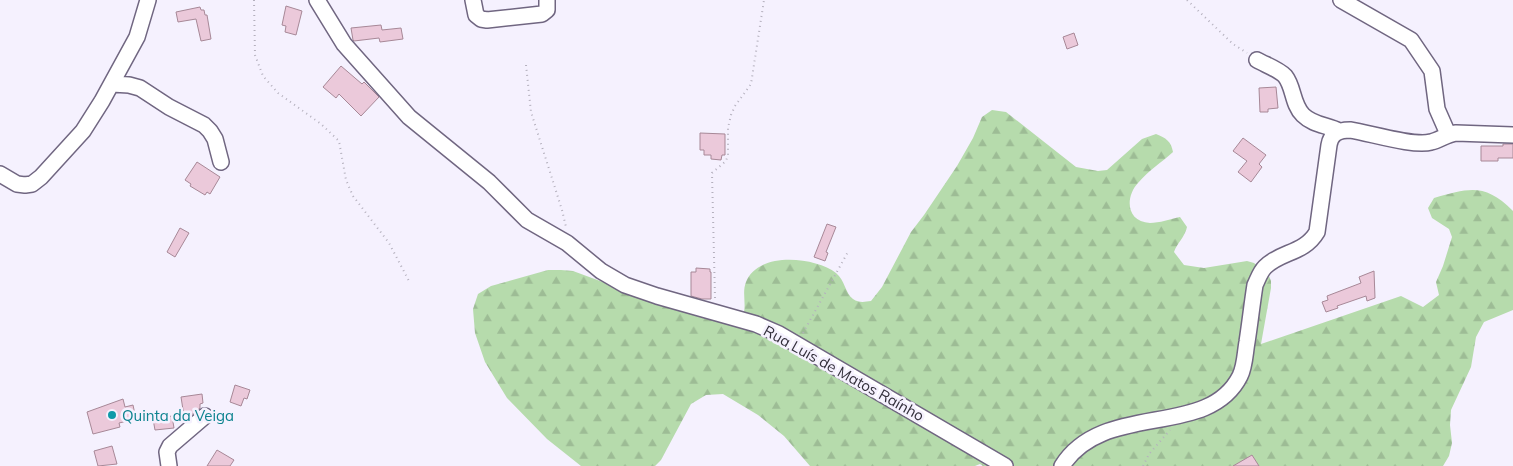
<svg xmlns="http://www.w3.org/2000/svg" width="1513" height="466" viewBox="0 0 1513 466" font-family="Mulish,sans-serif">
<defs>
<pattern id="forest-firs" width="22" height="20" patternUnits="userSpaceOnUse" patternTransform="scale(1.25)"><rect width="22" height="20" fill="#b6dbac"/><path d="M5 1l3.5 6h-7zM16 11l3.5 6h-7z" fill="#9dbc95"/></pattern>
</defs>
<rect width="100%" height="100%" fill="#f5f1fe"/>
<path fill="url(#forest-firs)" d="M992,110L1006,112L1076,167L1098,171L1107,170L1142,139L1156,134C1166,138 1171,141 1173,152C1162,162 1148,171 1138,183C1125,197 1126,222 1150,223C1159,223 1171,219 1180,217L1187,227C1185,237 1177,243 1174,252L1184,265L1204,268L1247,261L1254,263L1269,276L1271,281V288L1261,344L1401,296L1423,307L1439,295L1436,282L1443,266L1452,237L1449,229L1432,218L1428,208L1434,198C1470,188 1485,183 1513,211V310L1484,322L1476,337L1471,367L1451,410L1450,425L1452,443L1449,456L1443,466H983L980,464L975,466H810L784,436L758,415L723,394L706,395L691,404L661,460L655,466H581L547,439L507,398L485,362L475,333L473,309L478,294L491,286L548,270H561L573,271L619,288L741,323C742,320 744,316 744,312C746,302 742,292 746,282C758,251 815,257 836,273C845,280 845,293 853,299C859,303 864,302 871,301L882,287L911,232L924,215L957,166L973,138L982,117Z"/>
<path fill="#ebc9da" stroke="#a78897" d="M286,6L302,11L296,35L285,32L286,26L282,25Z
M200,7L201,10H204L205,15H207L211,39L201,41L196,19L178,22L176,12Z
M381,25L382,30L401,28L403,39L380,42L379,38L354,41L353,40L351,28Z
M1074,33L1078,45L1067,49L1063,37Z
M341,66L362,84L364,82L379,97L361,116L339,94L336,98L323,87Z
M1276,87L1278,108L1268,109V112H1260L1259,88Z
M700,133L725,134V155H722L721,160L711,159V155H704V150H700Z
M1243,138L1266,155L1259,164L1262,167L1251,182L1238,172L1247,161L1233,151Z
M1503,144H1513V158H1498V161H1481V146H1503Z
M197,162L220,177L210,194L207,192L205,195L190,186L191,184L185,180Z
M827,224L836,227L826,252L828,253L825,261L814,257Z
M180,228L189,233L175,257L167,252Z
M696,268L710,269V272H711V299H702L691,296V272H696Z
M1374,271L1375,298L1367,301L1366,296L1337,306L1338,308L1326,312L1322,302L1328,300L1327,296L1361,283L1359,277Z
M235,385L250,390L247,399L244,398L241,406L230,402Z
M202,394L203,403L200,404V408L193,414L184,416L181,397Z
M123,399L125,407L133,405L136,419L119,423L120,427L93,434L87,412Z
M172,416L174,428L155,430L153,419Z
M112,446L117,464L98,466L94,451Z
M217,450L234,460L230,466H207Z
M1252,455L1259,466H1233Z"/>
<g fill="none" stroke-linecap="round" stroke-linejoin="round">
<defs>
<path id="minor" d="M317,0L344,44L409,117L489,182L527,220L567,243L601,271L625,285L657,296L756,324L779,334L1005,466
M473,0L476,15L481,19L487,20L542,14L547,10V0
M1341,0L1411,40L1432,71L1437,109L1448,134
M1257,60C1266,65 1278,69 1285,76C1294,87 1292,104 1303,115C1313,125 1327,125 1339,131
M112,84L129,85L140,88L169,107L204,125L210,131L215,139L221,162
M0,174L17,184L25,185L32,184L41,177L83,131L102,101L137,37L148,0
M169,466L167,452L170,446L205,416
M1062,466C1104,400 1208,440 1240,376C1245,366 1245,353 1247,342C1250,323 1252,304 1255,285C1258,279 1260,272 1265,267C1281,251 1304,254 1317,232L1329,145C1331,134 1338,130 1350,130C1370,133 1414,147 1431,142C1440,140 1447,134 1456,133L1513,135"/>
</defs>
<use href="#minor" stroke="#706681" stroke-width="18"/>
<path stroke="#b4b0bd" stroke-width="2" stroke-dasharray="1 4" stroke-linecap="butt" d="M254,0L255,55L263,76L278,93L321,124L339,141L346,180L353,196L389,243L409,281
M1187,0L1233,44L1247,53
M526,65L531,112L562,210L566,227
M715,298L712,173L726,161L728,155V128L731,115L735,106L751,84L764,0
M803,333L849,250
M1143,466L1149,454L1170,430"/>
<use href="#minor" stroke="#fff" stroke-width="15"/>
</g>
<circle fill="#0f9aa8" stroke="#f5f1fe" stroke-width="2" cx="112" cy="415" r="5"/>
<g text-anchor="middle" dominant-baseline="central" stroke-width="5" stroke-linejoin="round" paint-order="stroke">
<g font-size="15" fill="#322e3a" stroke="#f5f1fe">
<text transform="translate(844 373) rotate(29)">Rua Luís de Matos Raínho</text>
</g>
<g font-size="15" fill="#0d838f" stroke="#f5f1fe" text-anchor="start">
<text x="122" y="415">Quinta da Veiga</text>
</g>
</g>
</svg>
